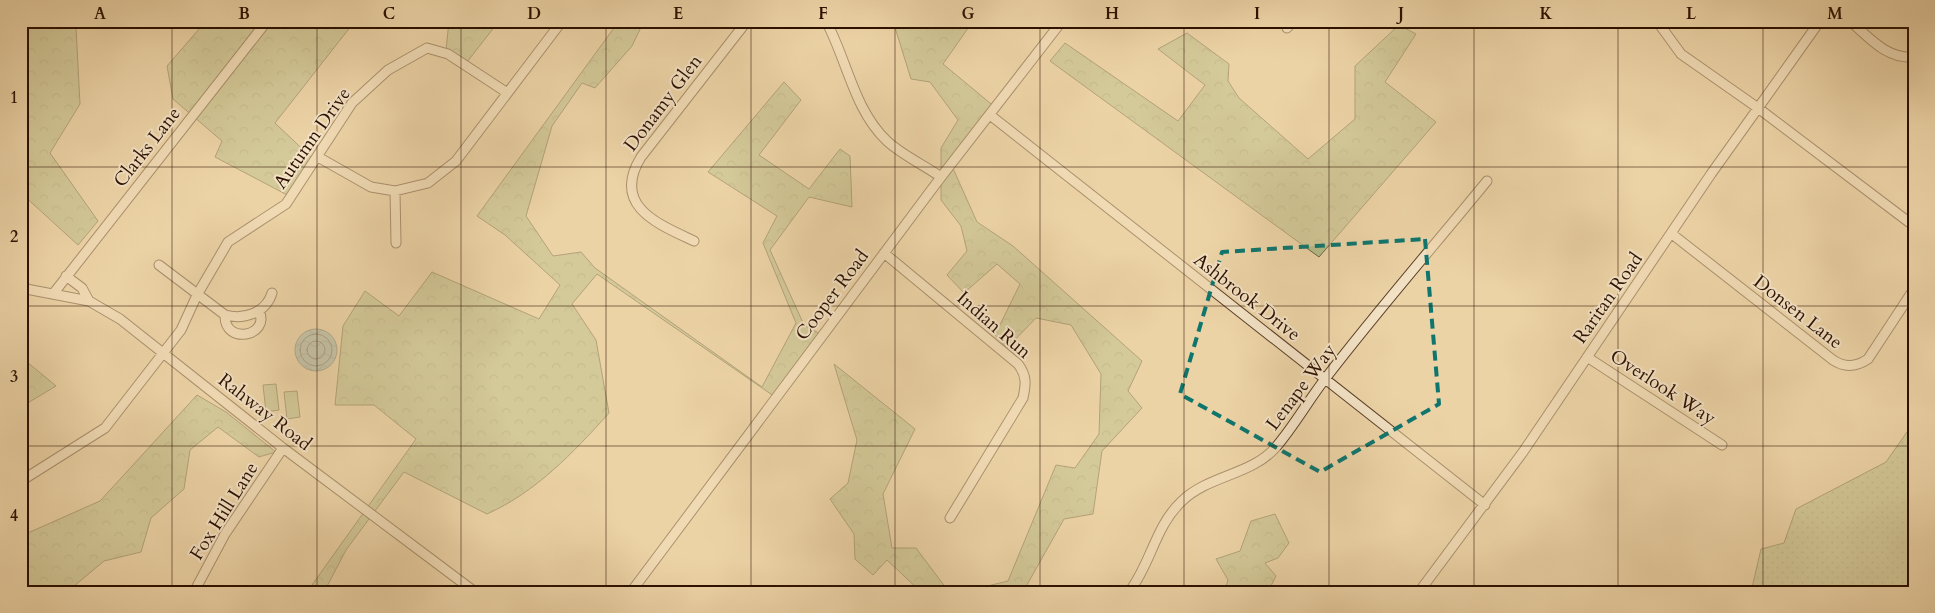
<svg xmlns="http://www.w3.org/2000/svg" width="1935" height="613" viewBox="0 0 1935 613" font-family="Cardo,serif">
<defs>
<pattern id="grass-dots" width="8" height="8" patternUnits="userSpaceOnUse" patternTransform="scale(1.25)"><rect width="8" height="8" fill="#b5bd89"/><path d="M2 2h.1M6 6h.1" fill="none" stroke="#9ca174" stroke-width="1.8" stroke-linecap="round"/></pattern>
<pattern id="forest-crowns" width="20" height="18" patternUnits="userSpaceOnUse" patternTransform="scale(1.25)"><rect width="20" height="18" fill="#b5bd89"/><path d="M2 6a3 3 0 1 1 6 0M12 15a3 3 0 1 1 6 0" fill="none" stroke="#9ca174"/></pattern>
<pattern id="water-waves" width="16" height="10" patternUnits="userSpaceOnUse" patternTransform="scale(1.25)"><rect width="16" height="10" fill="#9ab6af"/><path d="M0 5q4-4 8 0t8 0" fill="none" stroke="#859b95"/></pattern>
</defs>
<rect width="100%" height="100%" fill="#ecd3a6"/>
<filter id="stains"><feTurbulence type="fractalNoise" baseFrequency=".004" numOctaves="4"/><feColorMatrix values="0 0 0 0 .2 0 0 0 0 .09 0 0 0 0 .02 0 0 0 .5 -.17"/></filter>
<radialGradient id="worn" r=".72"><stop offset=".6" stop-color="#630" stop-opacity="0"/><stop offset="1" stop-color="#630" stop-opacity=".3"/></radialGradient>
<path fill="url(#grass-dots)" stroke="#706644" d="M1914,422V592H1751L1761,549L1784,543L1796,509L1886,462Z"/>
<path fill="url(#forest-crowns)" stroke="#706644" d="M21,21H80L76,28L80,104L50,153L98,221L78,245L21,193Z
M206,21H355L275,123L314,160L291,197L215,157L222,141L173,99L167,66Z
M449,21H499L467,62L446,50Z
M619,21H644L632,46L595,88L582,83L552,126L526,216L553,256L581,252L595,268L762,387L796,323L763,243L777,216L708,172L784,82L801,100L759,155L809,189L840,149L850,156L852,207L809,197L770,250L804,325L824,336L778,399L597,274L572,304L596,340L609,413C573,453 536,492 487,514L404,472L346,550L324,592H307L416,439L374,405H335L343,326L365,291L399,316L432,272L539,319L560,285L505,235L477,216Z
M893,21H973L943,64L996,108L951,164L977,222L1013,246L1142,361L1128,391L1142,408L1102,451L1093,514L1064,519L1023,592H963L1008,581L1056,465L1075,468L1099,434L1101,374L1071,325L1036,318L1007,348L995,335L1020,284L997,264L964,293L947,275L967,251L961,226L941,200V148L958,120L930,82L911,79Z
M1399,25L1416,34L1385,82L1436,122L1319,257L1050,61L1065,43L1178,121L1205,85L1158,49L1187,33L1229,64L1228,81L1239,98L1308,159L1355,119V66Z
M21,357L56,386L21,407Z
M834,364L915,429L883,494L892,548H916L949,592H921L887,560L873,575L855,559L854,534L830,499L848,483L857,440Z
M197,395L226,412L276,452L259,457L218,427L190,450L184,489L151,518L141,552L104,561L74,586V592H21V536L100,501Z
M1275,514L1289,543L1278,558L1265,563L1276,576L1268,592H1224L1228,580L1216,559L1240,551L1251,521Z"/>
<path fill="#b5bd89" stroke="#706644" d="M276,384L279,410L266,412L263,385Z
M297,391L300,417L287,419L284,392Z"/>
<path fill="url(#water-waves)" stroke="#6e7469" d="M295 350a21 21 0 1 1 42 0a21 21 0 1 1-42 0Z"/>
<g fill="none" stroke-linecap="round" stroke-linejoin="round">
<path stroke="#636358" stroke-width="1" d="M300 350a16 16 0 1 1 32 0a16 16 0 1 1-32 0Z
M307 350a9 9 0 1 1 18 0a9 9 0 1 1-18 0Z"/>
<defs>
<path id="minor" d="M826,21C847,60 854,110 887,141C902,155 924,165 941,177
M1657,21L1681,54L1758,108L1914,226
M1850,21C1870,38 1886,59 1914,57
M1287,28L1293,21
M990,115L1485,505
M318,157L371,187L395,191L428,183L456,161L562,21
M395,191L396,243
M1672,234L1833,360C1845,368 1856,367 1868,359L1914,289
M694,241C658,224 611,206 641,157L747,21
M884,253L1018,364C1027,376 1026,384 1023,398L950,518
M159,265L225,315C244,320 266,313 272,293
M66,276L82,288L89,301
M21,288L89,301L120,319L283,448L475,592
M53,294L267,21
M225,315C224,346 271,336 259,311
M1587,357L1722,445
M21,481L105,428L181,330L197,295L228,242L286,204L352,103L388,70L427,48L448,54L506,92
M194,592L225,534L283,448
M631,592L941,177L1062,21
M1129,592C1151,564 1155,526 1182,501C1209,475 1252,475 1276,447C1294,426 1308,401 1325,379C1377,311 1433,247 1487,181
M1419,592L1523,452L1711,174L1820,21"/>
</defs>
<use href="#minor" stroke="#5c412a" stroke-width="11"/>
<use href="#minor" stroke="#f3e2c5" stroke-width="9"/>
</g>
<path d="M0 0H1935V613H0ZM1425,239L1439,404L1320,472L1180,394L1222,252Z" fill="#ecd3a6" fill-opacity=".55" fill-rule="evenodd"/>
<path fill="none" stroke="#0f766e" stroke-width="4" stroke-dasharray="10 6" stroke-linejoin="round" d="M1425,239L1439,404L1320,472L1180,394L1222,252Z"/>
<path fill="none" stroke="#2c1000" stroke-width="1" stroke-opacity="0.55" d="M172,21V592M317,21V592M461,21V592M606,21V592M751,21V592M895,21V592M1040,21V592M1184,21V592M1329,21V592M1474,21V592M1618,21V592M1763,21V592M21,167H1914M21,306H1914M21,446H1914"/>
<g text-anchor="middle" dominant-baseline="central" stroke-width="4" stroke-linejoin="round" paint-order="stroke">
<g font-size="19" fill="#2c1000" stroke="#f3e2c5">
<text transform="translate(663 103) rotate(-53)">Donamy Glen</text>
<text transform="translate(312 138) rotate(-55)">Autumn Drive</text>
<text transform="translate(147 147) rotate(-52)">Clarks Lane</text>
<text transform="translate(832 295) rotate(-53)">Cooper Road</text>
<text transform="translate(1247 297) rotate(38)">Ashbrook Drive</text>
<text transform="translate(1608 298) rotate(-55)">Raritan Road</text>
<text transform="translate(1798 312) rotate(38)">Donsen Lane</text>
<text transform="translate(994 325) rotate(41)">Indian Run</text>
<text transform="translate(1301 387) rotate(-53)">Lenape Way</text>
<text transform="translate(1663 387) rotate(33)">Overlook Way</text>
<text transform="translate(265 412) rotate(38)">Rahway Road</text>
<text transform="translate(224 511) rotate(-58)">Fox Hill Lane</text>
</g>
</g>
<rect width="1935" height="613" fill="none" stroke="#ecd3a6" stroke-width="55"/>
<rect x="28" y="28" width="1880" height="558" fill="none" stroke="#2c1000" stroke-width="2"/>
<g font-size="16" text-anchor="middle" font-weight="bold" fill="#2c1000">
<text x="100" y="19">A</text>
<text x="244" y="19">B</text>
<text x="389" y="19">C</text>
<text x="534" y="19">D</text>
<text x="678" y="19">E</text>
<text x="823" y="19">F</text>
<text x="968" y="19">G</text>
<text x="1112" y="19">H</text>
<text x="1257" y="19">I</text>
<text x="1401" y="19">J</text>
<text x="1546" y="19">K</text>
<text x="1691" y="19">L</text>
<text x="1835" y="19">M</text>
<text x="14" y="103">1</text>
<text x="14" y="242">2</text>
<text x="14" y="382">3</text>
<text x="14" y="521">4</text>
</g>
<rect width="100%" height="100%" filter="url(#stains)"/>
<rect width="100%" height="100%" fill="url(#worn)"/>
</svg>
